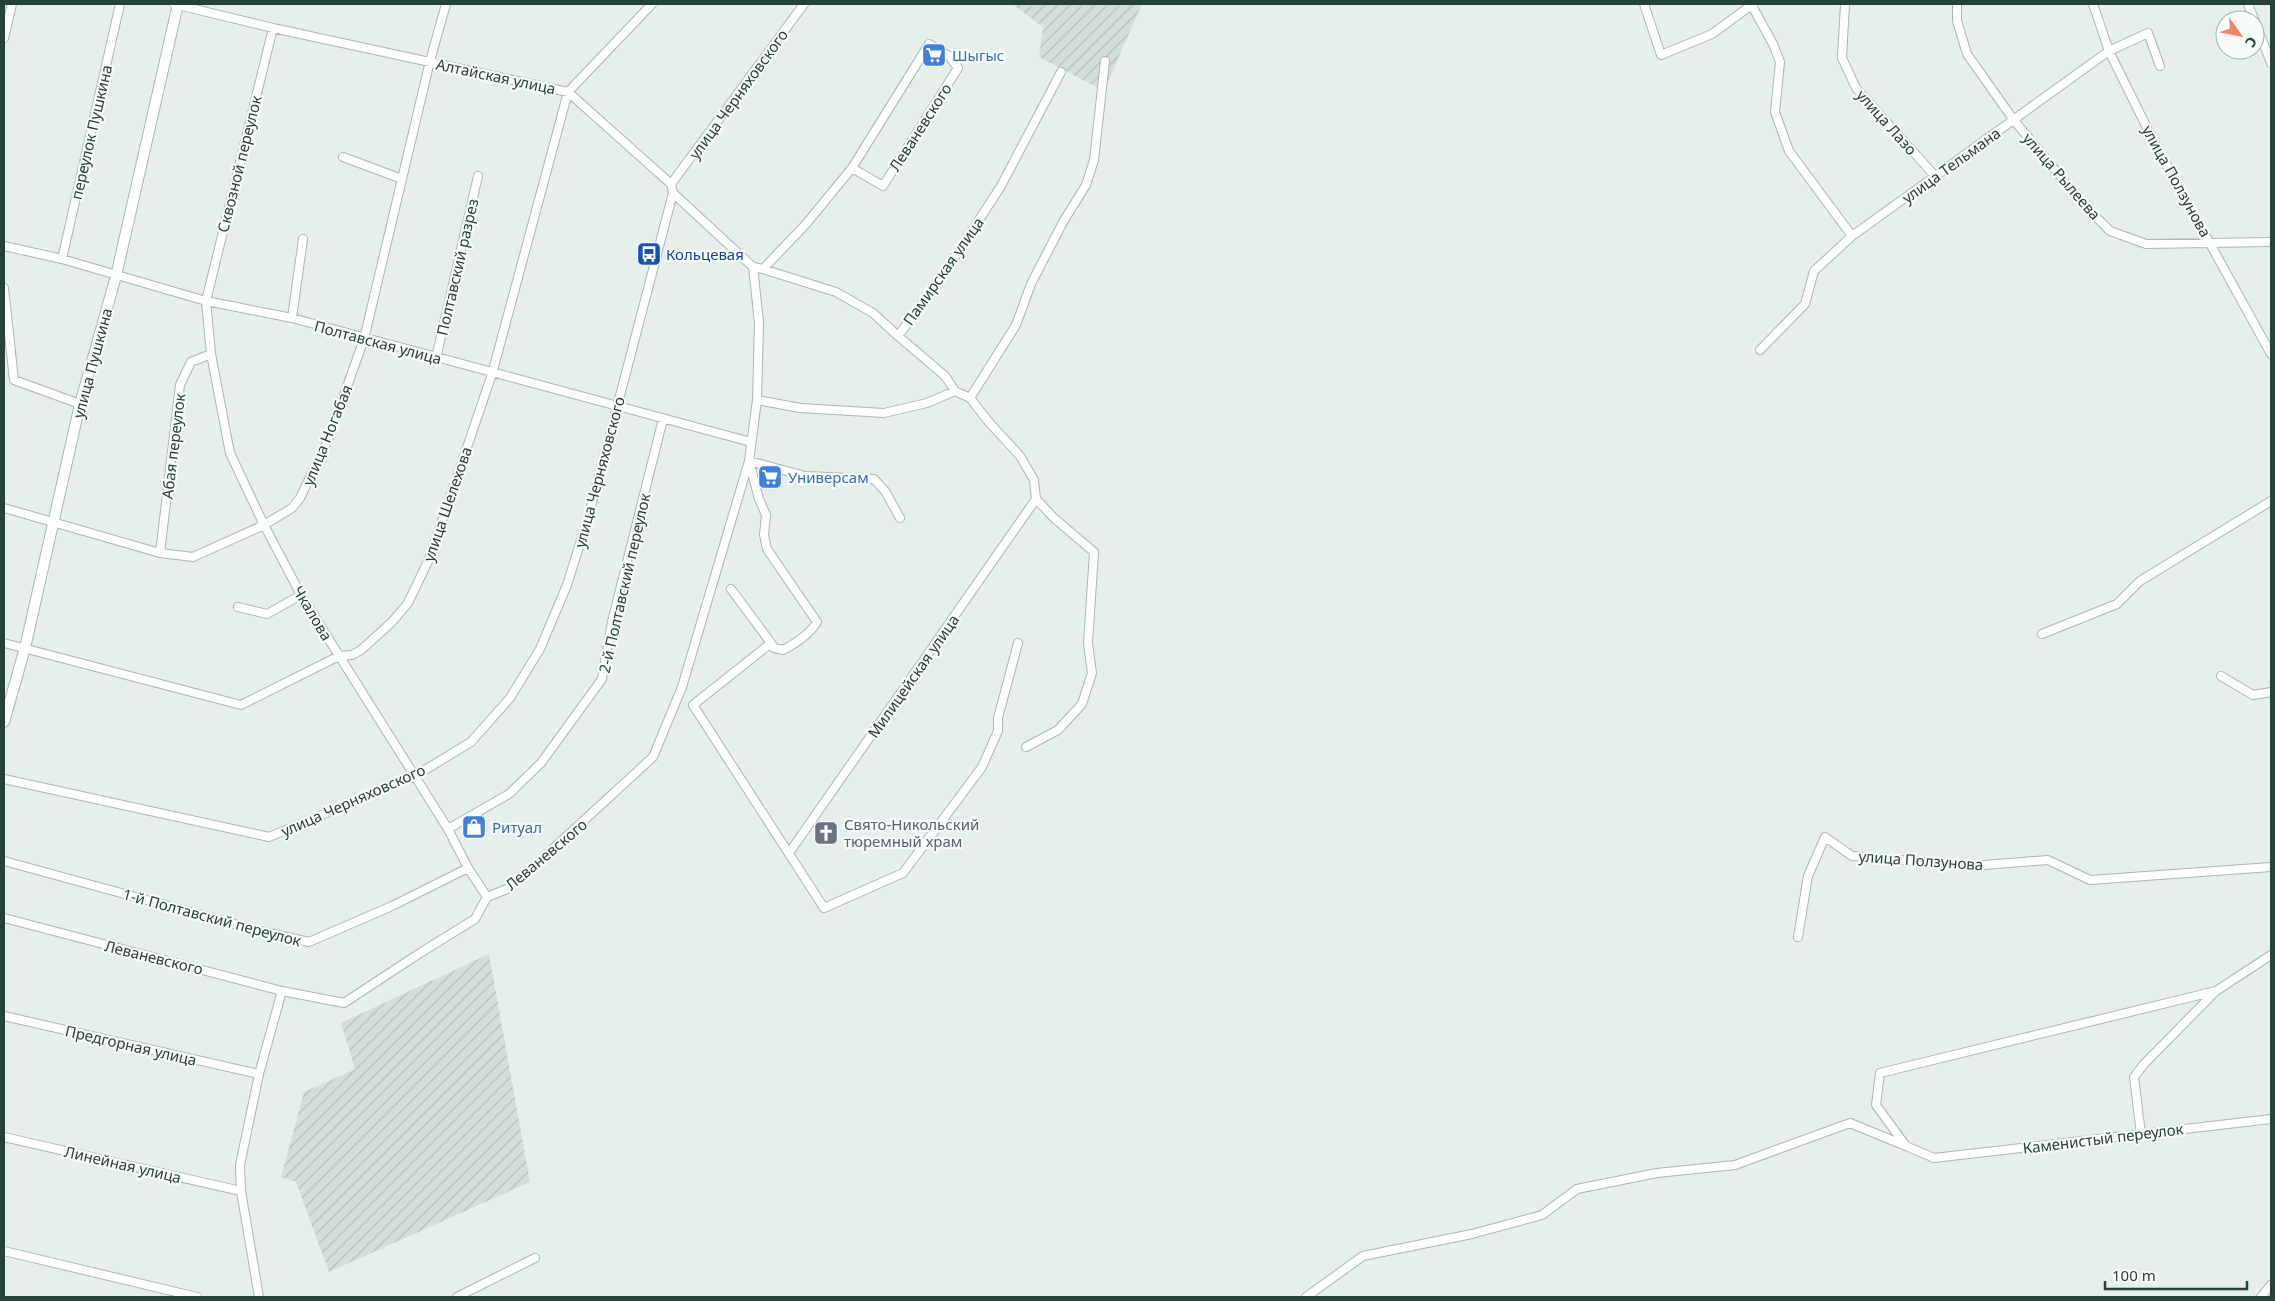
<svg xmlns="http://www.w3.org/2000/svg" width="2275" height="1301" viewBox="0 0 2275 1301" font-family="'Noto Sans',sans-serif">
<defs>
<pattern id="industrial-furrows" width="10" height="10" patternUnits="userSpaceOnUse" patternTransform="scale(1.25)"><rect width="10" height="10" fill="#d4dfda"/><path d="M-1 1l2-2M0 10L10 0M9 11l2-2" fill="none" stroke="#b6c1bc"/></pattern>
</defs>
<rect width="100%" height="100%" fill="#e6efeb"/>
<path fill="url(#industrial-furrows)" d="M1012,4H1142L1104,91L1039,57L1043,27Z
M489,954L530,1182L329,1272L296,1182L281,1177L304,1092L355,1069L341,1023Z"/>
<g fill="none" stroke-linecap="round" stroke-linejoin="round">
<defs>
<path id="street" d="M174,4L273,28L568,92L671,184L673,193L753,267
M1644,4L1661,55L1712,34L1753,4
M1751,4L1773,44L1780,62L1775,112L1789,151L1852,236
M1845,4L1842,58L1856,88L1935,176
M1957,4V21L1967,54L2013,119L2084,205L2110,231L2146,244L2271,242
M2093,4L2109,51L2156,146L2271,354
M2248,4L2271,63
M273,28L206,301L211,354L230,453L264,525L301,595L448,829L468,868L487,897
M4,38L12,4
M343,157L402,179
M671,184L804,4
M4,246L62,259L206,301L292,318L751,442
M62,259L120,4
M753,267L763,269L806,224L852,168L929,44L949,56L958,68L883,186L852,168
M763,269L836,292L873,313L898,336L944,274L1001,186L1061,72
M4,288L14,380L80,404
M292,318L303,239
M898,336L945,376L955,391
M1760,350L1805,304L1814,271L1852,236L2109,51L2148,33L2160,66
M436,358L478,176
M970,398L1016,325L1031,284L1063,222L1086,185L1094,160L1105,61
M757,400L800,408L884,413L927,403L955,391L970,398L988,421L1020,456L1034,480L1036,499L1054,518L1094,552L1088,643L1092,673L1082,704L1058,730L1026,747
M4,508L160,553L193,557L264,525L292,508L300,498L328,440L364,339L430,61L446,4
M160,553L180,385L191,362L211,354
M731,589L771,643L693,705L824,908L903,873L982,767L998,731V718L1018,643
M238,607L267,614L301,595
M2042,634L2117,604L2140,581L2271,501
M4,643L241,705L339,656L352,655L361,650L392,622L408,603L429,559L492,374L568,92L652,4
M771,643L774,648L783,650C796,643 809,635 817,622L767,549L764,535L766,515L759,499L749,461L805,476L874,479L885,491L900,518
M2221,676L2253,695L2271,692
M4,779L269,837L415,776L471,742L510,698L540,649L567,585L588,518L673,193
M448,829L509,794L541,763L602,679L612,622L663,419
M789,853L1036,499
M4,861L260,931L309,942L392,906L468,868
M4,918L282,991L344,1003L420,953L475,919L487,897L507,889L544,857L653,757L682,687L749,461L757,400L759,322L753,267
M1798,937L1808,876L1825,837L1852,856L1971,866L2048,860L2090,880L2271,867
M2271,955L2216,991L1880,1073L1876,1105L1906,1146L1934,1158L2271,1119
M4,1016L259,1074
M2141,1134L2134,1077L2144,1064L2215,992
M4,1137L241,1191
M4,1251L197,1297
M259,1297L241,1191L240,1165L259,1074L282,991
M457,1297L535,1258
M1306,1297L1363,1256L1472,1234L1542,1215L1577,1189L1657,1173L1735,1165L1850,1123L1906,1146
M2261,1297L2271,1285"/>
<path id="secondary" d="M4,722L25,648L80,404L116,276L178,4"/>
</defs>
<use href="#street" stroke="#a8b8b2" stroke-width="10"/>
<use href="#secondary" stroke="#a4bbb3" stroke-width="12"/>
<use href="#street" stroke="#fff" stroke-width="8"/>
<use href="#secondary" stroke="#fff" stroke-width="10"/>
</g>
<defs>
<symbol id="supermarket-square" viewBox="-11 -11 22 22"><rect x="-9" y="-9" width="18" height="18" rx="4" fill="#3f7fe0" stroke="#f7fbf9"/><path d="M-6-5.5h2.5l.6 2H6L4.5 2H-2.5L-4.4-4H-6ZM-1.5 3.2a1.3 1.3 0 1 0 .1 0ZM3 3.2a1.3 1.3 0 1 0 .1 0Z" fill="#fff"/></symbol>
<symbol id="bus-square" viewBox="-11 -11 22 22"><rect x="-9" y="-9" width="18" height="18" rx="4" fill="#1a4fb4" stroke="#f7fbf9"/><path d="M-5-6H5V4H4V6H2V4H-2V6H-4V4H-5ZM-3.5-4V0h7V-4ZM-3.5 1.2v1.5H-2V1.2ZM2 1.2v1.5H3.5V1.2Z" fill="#fff"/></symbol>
<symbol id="shop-square" viewBox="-11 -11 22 22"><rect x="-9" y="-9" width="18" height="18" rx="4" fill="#3f7fe0" stroke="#f7fbf9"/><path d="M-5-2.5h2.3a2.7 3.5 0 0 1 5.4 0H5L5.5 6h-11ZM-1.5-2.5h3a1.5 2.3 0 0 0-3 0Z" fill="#fff"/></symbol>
<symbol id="church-square" viewBox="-11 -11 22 22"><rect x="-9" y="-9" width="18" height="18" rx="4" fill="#6b7280" stroke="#f7fbf9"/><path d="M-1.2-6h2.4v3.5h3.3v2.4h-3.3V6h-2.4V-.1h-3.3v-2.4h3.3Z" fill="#fff"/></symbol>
</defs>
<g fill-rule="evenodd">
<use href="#supermarket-square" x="920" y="41" width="28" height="28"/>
<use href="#bus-square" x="635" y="240" width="28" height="28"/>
<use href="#supermarket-square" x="756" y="463" width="28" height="28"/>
<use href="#shop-square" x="460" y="813" width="28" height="28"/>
<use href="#church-square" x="812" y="819" width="28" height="28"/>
</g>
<g text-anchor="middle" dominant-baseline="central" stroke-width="4.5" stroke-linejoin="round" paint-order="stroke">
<g font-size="15" fill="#366cbe" stroke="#f7fbf9" text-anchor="start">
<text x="952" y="55">Шыгыс</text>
<text x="788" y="477">Универсам</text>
<text x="492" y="827">Ритуал</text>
</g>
<g font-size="15" fill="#24423a" stroke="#f7fbf9">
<text transform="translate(496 76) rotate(12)">Алтайская улица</text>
<text transform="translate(738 94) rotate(-54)">улица Черняховского</text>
<text transform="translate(1887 122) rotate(48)">улица Лазо</text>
<text transform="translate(920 127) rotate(-57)">Леваневского</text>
<text transform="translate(91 132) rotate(-77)">переулок Пушкина</text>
<text transform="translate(239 164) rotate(-76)">Сквозной переулок</text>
<text transform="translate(1951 165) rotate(-36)">улица Тельмана</text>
<text transform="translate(2062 176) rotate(49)">улица Рылеева</text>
<text transform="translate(2177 181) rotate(61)">улица Ползунова</text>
<text transform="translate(457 267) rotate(-77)">Полтавский разрез</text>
<text transform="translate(943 271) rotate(-55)">Памирская улица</text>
<text transform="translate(378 342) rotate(15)">Полтавская улица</text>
<text transform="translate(92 363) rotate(-75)">улица Пушкина</text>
<text transform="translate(327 435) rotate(-68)">улица Ногабая</text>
<text transform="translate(173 446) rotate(-83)">Абая переулок</text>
<text transform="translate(599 472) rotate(-75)">улица Черняховского</text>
<text transform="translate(447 504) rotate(-71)">улица Шелехова</text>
<text transform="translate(624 583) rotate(-77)">2-й Полтавский переулок</text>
<text transform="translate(313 613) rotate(59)">Чкалова</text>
<text transform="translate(913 676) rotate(-55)">Милицейская улица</text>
<text transform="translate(353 800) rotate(-24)">улица Черняховского</text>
<text transform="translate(546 854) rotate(-40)">Леваневского</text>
<text transform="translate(1921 860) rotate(4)">улица Ползунова</text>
<text transform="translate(212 917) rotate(15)">1-й Полтавский переулок</text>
<text transform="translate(154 957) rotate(14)">Леваневского</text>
<text transform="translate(131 1045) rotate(13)">Предгорная улица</text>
<text transform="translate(2103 1138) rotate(-7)">Каменистый переулок</text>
<text transform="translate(123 1164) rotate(13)">Линейная улица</text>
</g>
<g font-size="15" fill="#164399" stroke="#f7fbf9" text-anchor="start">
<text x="666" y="254">Кольцевая</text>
</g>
<g font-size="15" fill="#5b616d" stroke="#f7fbf9" text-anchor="start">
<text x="844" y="824">Свято-Никольский<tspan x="844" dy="17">тюремный храм</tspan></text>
</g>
</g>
<rect width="2275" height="1301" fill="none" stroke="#24423a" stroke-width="10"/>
<g transform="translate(2240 35) rotate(123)"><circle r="24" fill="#f7fbf9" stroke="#a3b1ad"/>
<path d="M0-4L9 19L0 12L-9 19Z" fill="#f4845f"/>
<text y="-8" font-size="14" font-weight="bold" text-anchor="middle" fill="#24423a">С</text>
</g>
<path d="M2105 1281v8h142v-8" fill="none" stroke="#24423a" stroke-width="2.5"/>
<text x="2112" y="1281" font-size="15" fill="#24423a" stroke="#f7fbf9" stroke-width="4" paint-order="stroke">100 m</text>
</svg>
